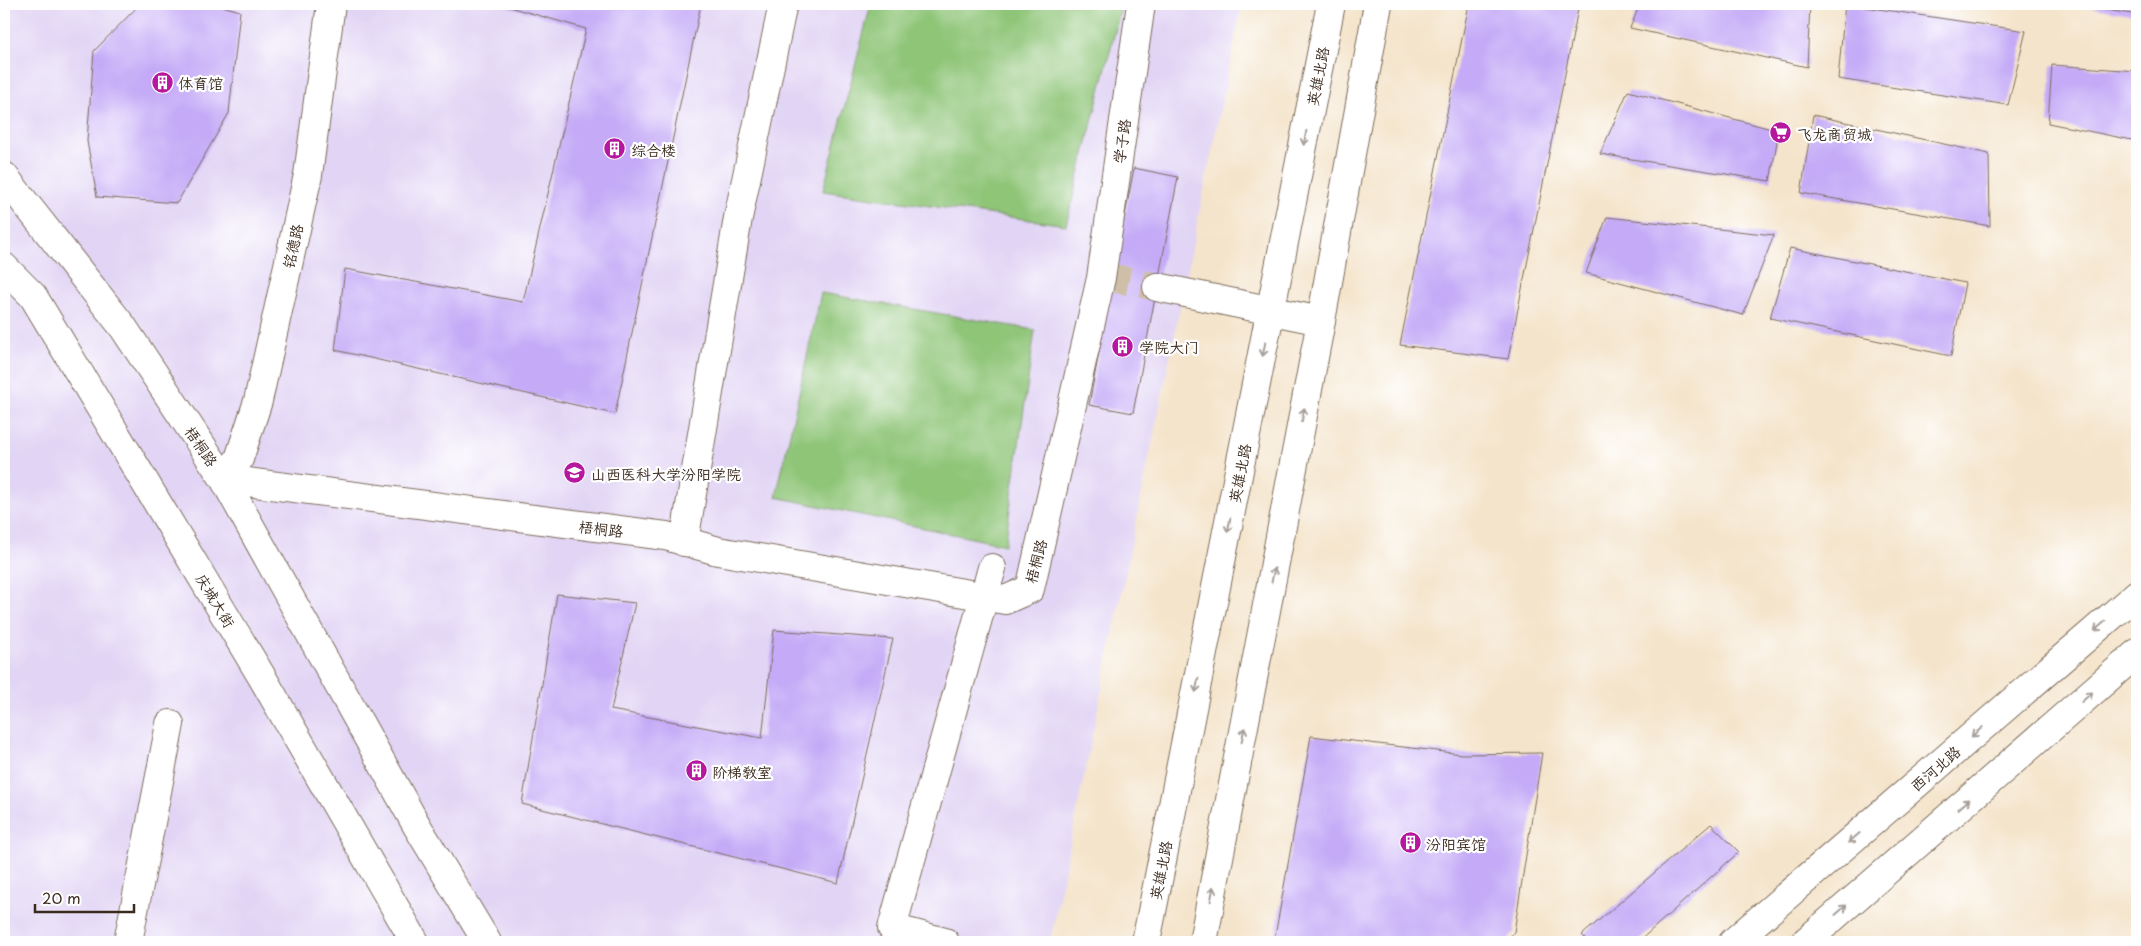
<svg xmlns="http://www.w3.org/2000/svg" width="2141" height="946" viewBox="0 0 2141 946" font-family="'Playpen Sans','LXGW WenKai TC',sans-serif">
<rect width="100%" height="100%" fill="#fff"/>
<filter id="ink" filterUnits="userSpaceOnUse"><feTurbulence type="fractalNoise" baseFrequency=".02" numOctaves="2"/><feDisplacementMap in="SourceGraphic" scale="10" xChannelSelector="R" yChannelSelector="G"/><feConvolveMatrix kernelMatrix="1 2 1 2 8 2 1 2 1" color-interpolation-filters="sRGB"/></filter>
<filter id="wash" filterUnits="userSpaceOnUse"><feTurbulence type="fractalNoise" baseFrequency=".0096" numOctaves="4" result="noise"/><feDisplacementMap in="SourceGraphic" scale="20" xChannelSelector="R" yChannelSelector="G"/><feGaussianBlur stdDeviation="1.12" result="paint"/><feColorMatrix in="noise" values="0 0 0 0 0 0 0 0 0 0 0 0 0 0 0 0 0 1.4 0 .05"/><feComposite in="paint" operator="in"/></filter>
<g filter="url(#wash)">
<rect width="100%" height="100%" fill="#f4e4cb"/>
<path fill="#e1d4f4" d="M4,4H1242L1050,942H4Z"/>
<path fill="#8ec577" stroke="#64784a" d="M871,4H1122L1066,225L823,191Z
M821,293L1035,330L1005,545L776,497Z"/>
<g id="blocks">
<path fill="#c5abf7" d="M140,4H215L240,11L229,113L177,203L97,197L87,141L94,51Z
M499,4H701L615,414L335,350L345,269L523,302L586,29Z
M1469,4H1579L1508,359L1400,345Z
M1640,4H1810L1807,67L1630,28Z
M1845,4L2026,31L2008,105L1838,79Z
M2082,4H2137V15L2082,6Z
M2052,65L2137,71V141L2048,123Z
M1628,91L1779,131L1770,181L1600,154Z
M1813,115L1989,154L1990,226L1801,193Z
M1134,168L1178,177L1133,413L1089,405Z
M1607,217L1774,235L1743,315L1586,273Z
M1790,248L1965,283L1951,356L1770,318Z
M557,594L635,603L611,710L762,738L774,630L893,639L838,883L522,804Z
M1311,736L1462,754L1542,753L1514,932L1506,942H1274Z
M1711,824L1739,852L1638,942H1589L1582,935Z"/>
</g>
</g>
<g filter="url(#ink)">
<use href="#blocks" fill-opacity="0" stroke="#7c6b5b" stroke-width="1"/>
<g fill="none" stroke-linecap="round" stroke-linejoin="round">
<path stroke="#cfbfa8" stroke-width="28" stroke-dasharray="28 14" stroke-linecap="butt" d="M1101,278H1113L1157,287"/>
<defs>
<path id="minor" d="M331,4L308,175L258,401L239,459L224,479L417,826L487,942
M4,176L123,327L224,479L666,536L718,551L1005,600L1030,589L1101,278L1141,4
M1157,287L1321,321
M684,542L738,218L783,4
M128,942L170,724
M945,942L892,928L992,568"/>
<path id="major" d="M4,267L33,296L262,677L415,942
M1146,942L1331,4
M1203,942L1321,321L1378,4"/>
<path id="highway" d="M1733,942L2137,594
M1805,942L2137,653"/>
</defs>
<use href="#minor" stroke="#7c6b5b" stroke-width="30"/>
<use href="#major" stroke="#7c6b5b" stroke-width="30"/>
<use href="#highway" stroke="#7c6b5b" stroke-width="30"/>
<use href="#minor" stroke="#fff" stroke-width="28"/>
<use href="#major" stroke="#fff" stroke-width="28"/>
<use href="#highway" stroke="#fff" stroke-width="28"/>
</g>
<defs><path id="oneway-shaft" d="M-6 0H5M1.5-3L5.5 0L1.5 3" fill="none" stroke-width="1.6" stroke-linecap="round" stroke-linejoin="round" transform="scale(1.25)"/></defs>
<g stroke="#a79f9a">
<use href="#oneway-shaft" transform="translate(1305 138) rotate(101)"/>
<use href="#oneway-shaft" transform="translate(1264 349) rotate(101)"/>
<use href="#oneway-shaft" transform="translate(1303 415) rotate(-79)"/>
<use href="#oneway-shaft" transform="translate(1229 525) rotate(101)"/>
<use href="#oneway-shaft" transform="translate(1273 575) rotate(-79)"/>
<use href="#oneway-shaft" transform="translate(2100 626) rotate(139)"/>
<use href="#oneway-shaft" transform="translate(1197 685) rotate(101)"/>
<use href="#oneway-shaft" transform="translate(2087 697) rotate(-41)"/>
<use href="#oneway-shaft" transform="translate(1977 732) rotate(139)"/>
<use href="#oneway-shaft" transform="translate(1243 735) rotate(-79)"/>
<use href="#oneway-shaft" transform="translate(1964 804) rotate(-41)"/>
<use href="#oneway-shaft" transform="translate(1854 838) rotate(139)"/>
<use href="#oneway-shaft" transform="translate(1212 894) rotate(-79)"/>
<use href="#oneway-shaft" transform="translate(1841 910) rotate(-41)"/>
</g>
</g>
<defs>
<symbol id="building-disc" viewBox="-11 -11 22 22"><circle r="9.5" fill="#b5179e" stroke="#fff"/><path d="M-4-6H4V6H1V3H-1V6H-4ZM-2.5-4.3h1.7v1.8h-1.7ZM.8-4.3h1.7v1.8H.8ZM-2.5-1h1.7V.8h-1.7ZM.8-1h1.7V.8H.8Z" fill="#fff"/></symbol>
<symbol id="supermarket-disc" viewBox="-11 -11 22 22"><circle r="9.5" fill="#b5179e" stroke="#fff"/><path d="M-6-5.5h2.5l.6 2H6L4.5 2H-2.5L-4.4-4H-6ZM-1.5 3.2a1.3 1.3 0 1 0 .1 0ZM3 3.2a1.3 1.3 0 1 0 .1 0Z" fill="#fff"/></symbol>
<symbol id="university-disc" viewBox="-11 -11 22 22"><circle r="9.5" fill="#b5179e" stroke="#fff"/><path d="M0-5L7-2L0 1L-7-2ZM-4 1L0 2.5L4 1V4Q0 6-4 4Z" fill="#fff"/></symbol>
</defs>
<g fill-rule="evenodd">
<use href="#building-disc" x="150" y="70" width="25" height="25"/>
<use href="#supermarket-disc" x="1768" y="120" width="25" height="25"/>
<use href="#building-disc" x="602" y="136" width="25" height="25"/>
<use href="#building-disc" x="1110" y="334" width="25" height="25"/>
<use href="#university-disc" x="562" y="460" width="25" height="25"/>
<use href="#building-disc" x="684" y="758" width="25" height="25"/>
<use href="#building-disc" x="1398" y="830" width="25" height="25"/>
</g>
<g text-anchor="middle" dominant-baseline="central" stroke-width="4.5" stroke-linejoin="round" paint-order="stroke">
<g font-size="15" fill="#3b2a1e" stroke="#fff">
<text transform="translate(1317 76) rotate(-79)">英雄北路</text>
<text transform="translate(1121 141) rotate(-82)">学子路</text>
<text transform="translate(292 246) rotate(-78)">铭德路</text>
<text transform="translate(202 446) rotate(56)">梧桐路</text>
<text transform="translate(1239 473) rotate(-79)">英雄北路</text>
<text transform="translate(601 528) rotate(7)">梧桐路</text>
<text transform="translate(1035 561) rotate(-75)">梧桐路</text>
<text transform="translate(216 600) rotate(59)">庆城大街</text>
<text transform="translate(1935 768) rotate(-41)">西河北路</text>
<text transform="translate(1160 870) rotate(-79)">英雄北路</text>
</g>
<g font-size="15" fill="#3b2a1e" stroke="#fff" text-anchor="start">
<text x="178" y="82">体育馆</text>
<text x="1797" y="133">飞龙商贸城</text>
<text x="631" y="149">综合楼</text>
<text x="1139" y="346">学院大门</text>
<text x="591" y="473">山西医科大学汾阳学院</text>
<text x="712" y="771">阶梯教室</text>
<text x="1426" y="843">汾阳宾馆</text>
</g>
</g>
<rect width="2141" height="946" fill="none" stroke="#fff" stroke-width="20"/>
<path d="M35 904v8h99v-8" fill="none" stroke="#3b2a1e" stroke-width="2.5"/>
<text x="42" y="904" font-size="15" fill="#3b2a1e" stroke="#ffffff" stroke-width="4" paint-order="stroke">20 m</text>
</svg>
